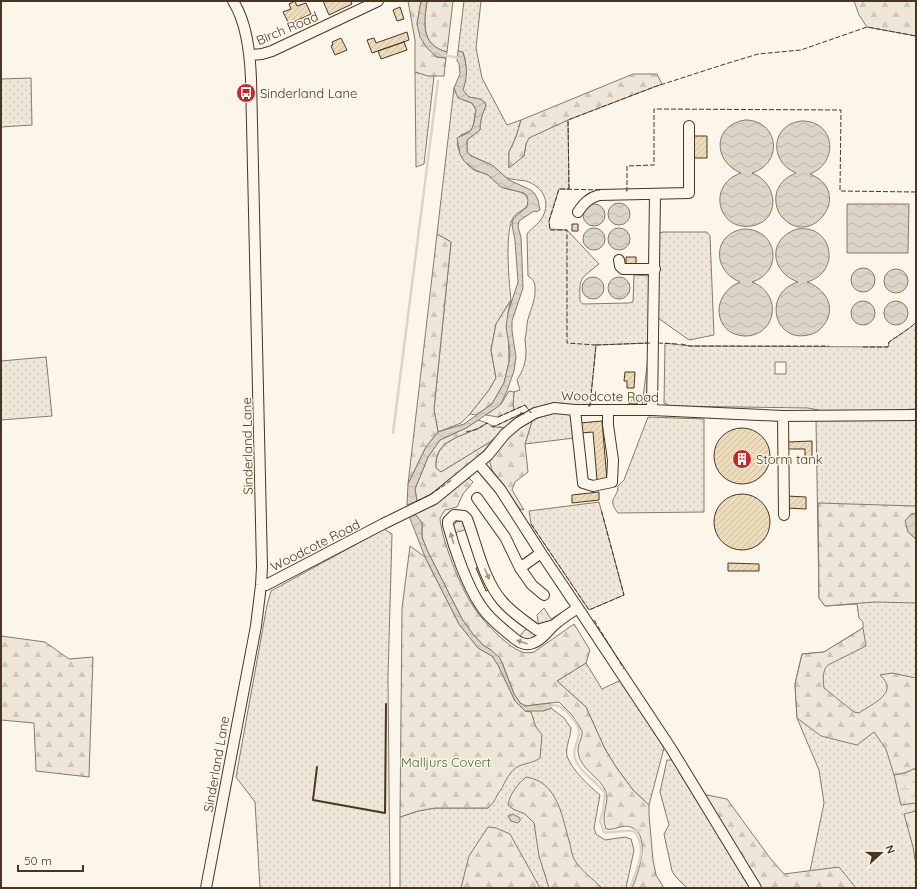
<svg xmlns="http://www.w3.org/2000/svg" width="917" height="889" viewBox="0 0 917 889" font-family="Quicksand,sans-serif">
<defs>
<pattern id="grass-dots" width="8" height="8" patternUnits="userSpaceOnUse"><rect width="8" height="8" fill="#ede6d9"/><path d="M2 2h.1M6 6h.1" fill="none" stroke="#cdc6ba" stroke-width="1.8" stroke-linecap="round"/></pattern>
<pattern id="forest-firs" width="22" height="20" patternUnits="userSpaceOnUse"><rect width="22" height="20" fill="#ede6d9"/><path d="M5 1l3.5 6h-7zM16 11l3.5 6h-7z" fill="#cdc6ba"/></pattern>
<pattern id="wetland-marsh" width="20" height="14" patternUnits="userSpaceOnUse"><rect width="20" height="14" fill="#ede6d9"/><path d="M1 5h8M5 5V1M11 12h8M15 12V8" fill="none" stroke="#cdc6ba"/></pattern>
<pattern id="water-waves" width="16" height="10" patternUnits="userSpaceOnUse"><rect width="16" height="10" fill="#dcd4c6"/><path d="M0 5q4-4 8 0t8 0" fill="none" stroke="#beb7aa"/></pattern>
<pattern id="building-hatch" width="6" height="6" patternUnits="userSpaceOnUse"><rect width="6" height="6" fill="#ecdcbc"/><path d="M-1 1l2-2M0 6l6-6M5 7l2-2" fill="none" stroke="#ccbda1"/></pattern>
</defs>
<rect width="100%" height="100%" fill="#fbf6e9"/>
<path fill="url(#grass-dots)" stroke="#887966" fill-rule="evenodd" d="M464,1H481L476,48L482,78L507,125L521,120L516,137L509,152V167L524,156L526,144L528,138L568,120L569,189H559L549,221L550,229L567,230L599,264C581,279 579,276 580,301L583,304L628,303L633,302L634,275L650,276C650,318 654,361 646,402C643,406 639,408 634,408V406L642,405L650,343L596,345L590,406C570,405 549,402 531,413L525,405L514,410L513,404L514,392L520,390L517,380C523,371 526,362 526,351C526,347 525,343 525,339C526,334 527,329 527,324C529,311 536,302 535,288C535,282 533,279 528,276L527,234C533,226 540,224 544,214C550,199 541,186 526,181C520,180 511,180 505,177C500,174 496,168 491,165C483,160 474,159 467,152V140L480,130C480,121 482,114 486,106C484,97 476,99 469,97L462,90C468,76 467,66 463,52L458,51Z
M415,72L434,76L424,164L416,167Z
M31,78L32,125L1,127V79Z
M454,88C456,97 464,101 472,103L476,110C472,125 477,129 461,135L457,144C460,155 465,165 476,171C480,172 484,173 488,175C493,178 497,184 502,187C512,192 528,189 529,203C525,212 515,211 512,220C505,236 509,282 511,300L496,324L491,350L496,378L489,390L470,414L461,423L438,432L434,409L451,242L437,234Z
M663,232H707L710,236L714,335L689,340L658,318L657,236L659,233Z
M916,322V409C884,410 838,416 808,408L670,406L664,403L665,343L690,346L888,347L889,342L911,327ZM775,362H786V374H775Z
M46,357L52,416L1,420V361Z
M546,412H567L571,415L574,438L525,444L533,418Z
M648,417L704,419V512L618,513C606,498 618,499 618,486L624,480Z
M816,419L916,420V888H816L810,871L824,803L819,770L797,718L795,684L802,654L824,652L863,628V622L859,618L857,604L825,606L819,598Z
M487,423C493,427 499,426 506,429L490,442L441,472L436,469C433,437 467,437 487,423Z
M599,502L624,595L589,610L531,524L529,511Z
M457,521H463L467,529L455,533L453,526Z
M384,529L392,534L388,677L390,888H260L255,802L236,777L267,605L271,591Z
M544,608L551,619L561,613L545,625L539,627L537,615Z
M528,626L538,635L528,641L519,637Z
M586,663L602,689L621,680L664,748L649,805L633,790L616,767L605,749L586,707L557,681Z
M505,682L543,711L551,708L564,718L571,728C571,737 565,747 567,756C571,769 590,787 600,795L594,828L596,834L605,840L625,837L631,839L634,850L626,888H400V817L418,811L435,808H488L484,720Z
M667,760H672L751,888H687L676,877L672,871L664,834L669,825L660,792Z"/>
<path fill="url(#forest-firs)" stroke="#887966" d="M408,1H421L417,24L436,57L446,58L444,76H428L415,72V40Z
M427,1H453L447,52C420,45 424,22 427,1Z
M854,1H916V36L867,27L859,15Z
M633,74H657L662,84L568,120L529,138L526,144L524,156L509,168V152L516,137L521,120Z
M437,234L451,242L434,409L438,432L426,447L408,484Z
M511,300L508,313L509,362L504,383L492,404L476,415L470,414L489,390L496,378L491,350L496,324Z
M509,391L514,392L513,404L514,410L498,417L486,415L501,404Z
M523,413L525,416L506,429L465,469L441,488L427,497L417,501L415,489L428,457L440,440L466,428L478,420L487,423C467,437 433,437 436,468L441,472L490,442L506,429L501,427H493Z
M533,418L525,444L528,472L515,482L512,490L524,510L520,509L492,470L490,463V458L512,431Z
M469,478L473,482L463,494L457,507L445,510L440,518C441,538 461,589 473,606C481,619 507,647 522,652C526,653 530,653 534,652L574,624L590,650L586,663L557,681L586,707L605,749L616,767L633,790L649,805V815L653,860L656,875L664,888H632C638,874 652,835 631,827C622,824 614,831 606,829C600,815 610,802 606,792C600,776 580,770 578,752C577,744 583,738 582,731L572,715L559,702L526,706L520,703L514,694L502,662L491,650L483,645L472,633L462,619L427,550L422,537V523L415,514L435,505L456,486Z
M818,503L916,506V514H911L908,532L915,538L916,541V603L875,602L825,606L819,598Z
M410,546L425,557L459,624L478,648L492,656L498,665L515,701L525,711L531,712L536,727L542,735L540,758C533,763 526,763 519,766C510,770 505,782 501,790C496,794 496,802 488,808H435L418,811L400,817L402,608Z
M863,628L866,646L828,665C822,671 823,680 824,688L854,712L859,713C873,703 900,693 880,675L892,673L916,678V768L905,773L894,775L886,749L874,732L857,745L821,736L797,718L795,684L802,654L824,652Z
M1,636L45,642L69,659L93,657L89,777L36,771L34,723L1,720Z
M526,777C559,782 562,818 570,844C571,849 572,855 574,859C581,871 593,879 602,888H549L539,856L534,823L525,814L513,809L508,805C510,793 518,784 526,777Z
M702,794L727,799L770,858L784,874L839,867L856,888H761Z
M916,811V865L913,847L904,814Z
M488,827L496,828L510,834L540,888H461L469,856Z"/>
<path fill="url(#wetland-marsh)" stroke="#887966" d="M916,768V803L901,805L894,775L905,773Z"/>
<path fill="url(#water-waves)" stroke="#887966" d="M421,1H427C424,22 420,45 447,52L446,58L437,57L427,48L420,37L417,24Z
M458,51L463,52C467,67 468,75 463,90L469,97C476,99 484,97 486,106C482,114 480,121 480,130L467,140V152L471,156L492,165L509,180L531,190L535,194L538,200L540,210L536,212L534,211L519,221L518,227L521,237L523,288L512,321V331L516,357L514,371L508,388L501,404L496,408L466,428L440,440L428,457L415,489L417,501L407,505L408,484L426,447L438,432L464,424L492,404L504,383L509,362L510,351L506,327L508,313L518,282L515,240L512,225L513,220L516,216L527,207L528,200L527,196L524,193L501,187L488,175L475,170L464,161L460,154L457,138C461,135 465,135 469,132C474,130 475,115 476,110L472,103L458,98L454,88L460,74L459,63L457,61Z
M745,120C779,120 784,163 752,173C780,184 780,222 751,226C718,231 706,185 741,173C712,161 713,125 745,120Z
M801,121C835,120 840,162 810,174C855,192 812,249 783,218C777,212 775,203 776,195C778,184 786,177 796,173C769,162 770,125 801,121Z
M608 214a11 11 0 1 1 22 0a11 11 0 1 1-22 0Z
M847,204H909L908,253H847Z
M583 215a11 11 0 1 1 22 0a11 11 0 1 1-22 0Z
M608 239a11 11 0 1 1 22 0a11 11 0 1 1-22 0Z
M583 239a11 11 0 1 1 22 0a11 11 0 1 1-22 0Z
M744,229C778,229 784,272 752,282C784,294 776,337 744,336C713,334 710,294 740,282C711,270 713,233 744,229Z
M797,229C833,224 842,272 807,282C823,288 835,303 827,320C823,328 816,334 808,335C774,343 762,293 798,282C770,272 767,239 797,229Z
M851 280a12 12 0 1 1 24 0a12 12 0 1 1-24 0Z
M884 281a12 12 0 1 1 24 0a12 12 0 1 1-24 0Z
M582 288a11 11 0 1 1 22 0a11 11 0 1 1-22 0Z
M608 288a11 11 0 1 1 22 0a11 11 0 1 1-22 0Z
M851 313a12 12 0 1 1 24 0a12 12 0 1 1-24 0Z
M884 313a12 12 0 1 1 24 0a12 12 0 1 1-24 0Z
M415,514L422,523V537L427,550L462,619L472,633L483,645L491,650L500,658L514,694L520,703L526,706L550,703L551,708L543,711H525L515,701L498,665L492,656L478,648L459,624L425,557L409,516Z
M911,514H916V541L915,538L908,532L905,521Z
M513,814L520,818V821L518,823L511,821L508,816Z"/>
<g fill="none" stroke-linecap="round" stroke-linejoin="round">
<path stroke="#dcd4c6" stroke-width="2.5" d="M443,55L460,58
M393,433L438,81
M549,707C550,706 552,705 554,705C564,705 580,725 579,734C578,743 571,751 576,761C582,774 597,782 605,793L603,811L600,821L604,832C614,833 623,830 634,831C649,848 636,870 630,888
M634,831L641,830"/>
</g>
<path fill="url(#building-hatch)" stroke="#4a3520" d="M295,1L297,6L306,3L311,14L289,24L283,12L291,9L289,4Z
M323,1H351L352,4L329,15Z
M400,7L404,19L397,21L393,10Z
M407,32L409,40L372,53L367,40L374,38L376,43Z
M341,38L347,50L335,55L331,46L333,45L332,42Z
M404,42L407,50L381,59L378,51Z
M693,136H707V158H693Z
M572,224H578V231H572Z
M626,257H636V264H626Z
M625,372H635L634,388H627V381H624Z
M629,397H638L637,404H629Z
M602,421L607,480H597L593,432L581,433L580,423Z
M714 456a28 28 0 1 1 56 0a28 28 0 1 1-56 0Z
M812,441V457H805V449H788V442Z
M599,492V500L572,503V495Z
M714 522a28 28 0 1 1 56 0a28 28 0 1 1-56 0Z
M787,496L806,497V509L787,508Z
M728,563L759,564V571H728Z
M482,565L492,588L486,591L476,568Z"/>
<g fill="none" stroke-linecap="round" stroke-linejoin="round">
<defs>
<path id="minor" d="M250,55L262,54L272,51L378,1
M578,212C584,203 589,198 599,195L689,193V126
M619,260L620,266L623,269H655
M575,410L583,483L593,486L612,482L613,460L608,425V410
M652,410L655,195
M783,416L784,515
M478,463L500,489L541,553L578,608C570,613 561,619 553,626C547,632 542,640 533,643C523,647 516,640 509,634C499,626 488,617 481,606C467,586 454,548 448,525V521L454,515L464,516L467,519C477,545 483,579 502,601C512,613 525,621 537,630L554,625
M477,498L505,537L520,568L532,585L544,595
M520,568L541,553
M261,585H266L383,524L434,499L488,455L505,434L518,423L535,413L554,408L575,410H652L783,416L916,415
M578,608L672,750L756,888
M206,888L256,626L261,585L262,567L251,79C250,53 247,23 233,1"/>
</defs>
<use href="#minor" stroke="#4a3520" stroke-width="12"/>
<use href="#minor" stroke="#fbf6e9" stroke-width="10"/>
<path stroke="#4a3520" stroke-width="1" stroke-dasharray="5 2" stroke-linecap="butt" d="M569,189L568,120L654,87L722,65L758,54L801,50L867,27L916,36
M626,191H627V166L654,165V109L841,110L840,191L916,192
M658,343L677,344
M681,344L690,346H829
M596,345L650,343
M863,347H888L889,342L911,327L916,322
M588,406H590L596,345L567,343V230H550L549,221L559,189L602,190
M520,413H523L525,416
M498,417L525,405L531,413L532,412
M491,426L493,427L521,414
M466,432L478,429L487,423L488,424
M417,501C431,495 442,487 453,479
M531,524L589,610L624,595L601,509
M594,620L624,669"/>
<path stroke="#4a3520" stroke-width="2" d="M317,767L313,800L385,813L386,704"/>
</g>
<defs><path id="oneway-solid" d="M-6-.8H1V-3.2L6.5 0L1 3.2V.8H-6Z"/></defs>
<g fill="#a29684">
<use href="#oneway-solid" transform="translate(452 538) rotate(-107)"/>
<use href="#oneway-solid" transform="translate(487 574) rotate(67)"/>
<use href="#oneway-solid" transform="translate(522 642) rotate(-161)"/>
</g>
<defs>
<symbol id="bus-disc" viewBox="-11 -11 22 22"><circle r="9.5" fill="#c62828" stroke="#fbf6e9"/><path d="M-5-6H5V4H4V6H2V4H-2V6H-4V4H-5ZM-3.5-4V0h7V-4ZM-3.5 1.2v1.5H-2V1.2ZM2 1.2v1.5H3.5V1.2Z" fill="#fff"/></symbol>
<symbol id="building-disc" viewBox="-11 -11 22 22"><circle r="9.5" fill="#c62828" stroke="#fbf6e9"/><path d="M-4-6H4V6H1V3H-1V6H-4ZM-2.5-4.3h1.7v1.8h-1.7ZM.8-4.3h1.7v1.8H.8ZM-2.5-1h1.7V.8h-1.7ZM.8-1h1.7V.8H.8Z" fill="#fff"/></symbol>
</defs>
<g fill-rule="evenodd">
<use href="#bus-disc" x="235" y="82" width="22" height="22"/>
<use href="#building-disc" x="731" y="448" width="22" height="22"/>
</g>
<g text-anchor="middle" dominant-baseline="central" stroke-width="3" stroke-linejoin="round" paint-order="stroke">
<g font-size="13" fill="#4a3520" stroke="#fbf6e9">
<text transform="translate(287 28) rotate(-23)">Birch Road</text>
<text transform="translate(610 396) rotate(1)">Woodcote Road</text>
<text transform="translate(247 446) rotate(-91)">Sinderland Lane</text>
<text transform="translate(315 545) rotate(-27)">Woodcote Road</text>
<text transform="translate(216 764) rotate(-80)">Sinderland Lane</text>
</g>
<g font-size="13" fill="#4a3520" stroke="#fbf6e9" text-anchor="start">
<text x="260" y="93">Sinderland Lane</text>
<text x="756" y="459">Storm tank</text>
</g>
<g font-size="13" fill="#436837" stroke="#fbf6e9">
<text x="446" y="762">Malljurs Covert</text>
</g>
</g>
<rect width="917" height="889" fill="none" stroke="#4a3520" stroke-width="4"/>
<g transform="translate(881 853) rotate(69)" stroke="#fbf6e9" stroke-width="3" paint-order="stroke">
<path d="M0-3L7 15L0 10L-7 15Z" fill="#4a3520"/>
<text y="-6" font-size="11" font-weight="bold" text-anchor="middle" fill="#4a3520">N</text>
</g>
<path d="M18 865v6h65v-6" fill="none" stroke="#4a3520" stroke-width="2"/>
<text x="24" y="865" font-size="12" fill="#4a3520" stroke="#fbf6e9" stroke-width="3" paint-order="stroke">50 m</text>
</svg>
